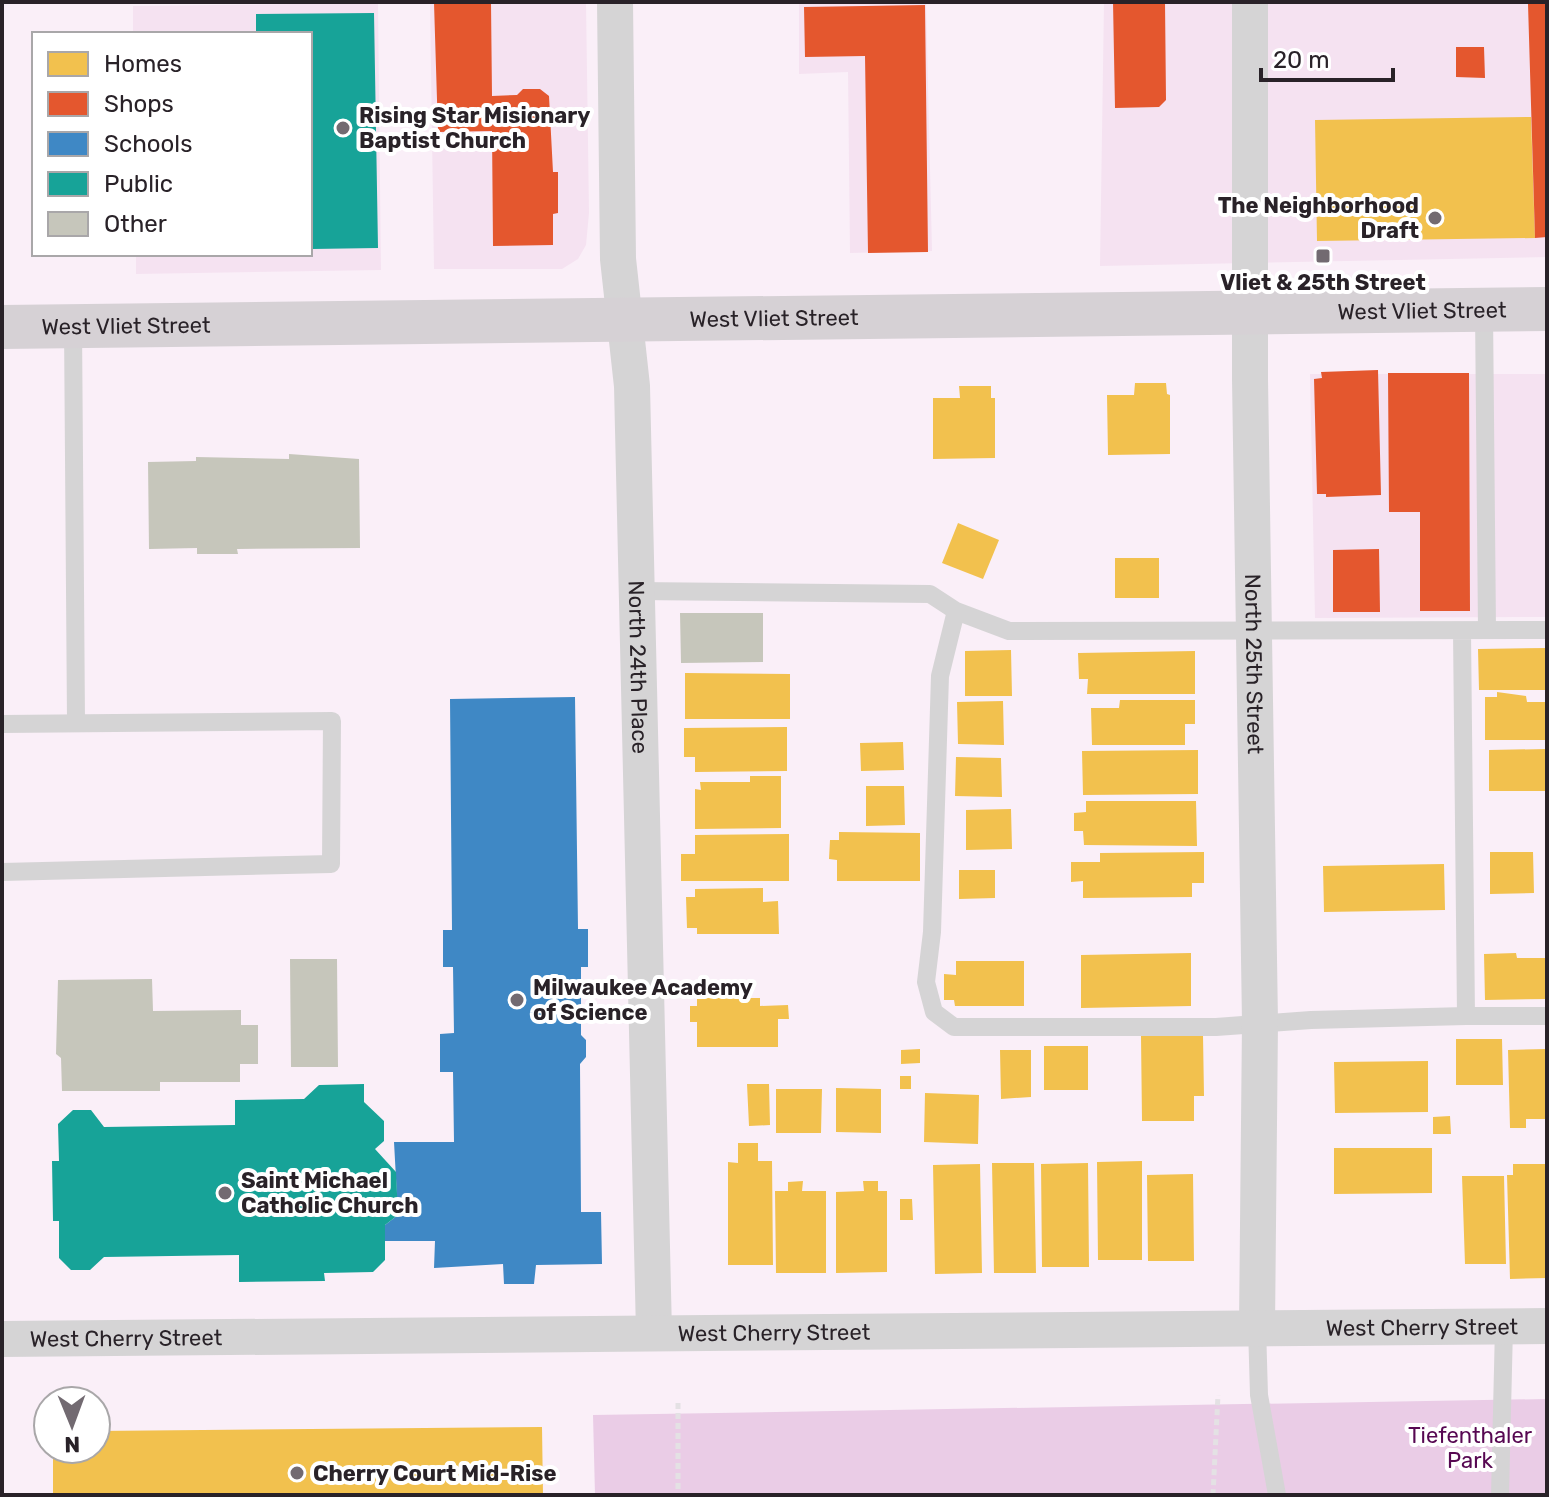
<svg xmlns="http://www.w3.org/2000/svg" width="1549" height="1497" viewBox="0 0 1549 1497" font-family="Rubik,sans-serif">
<rect width="100%" height="100%" fill="#faeff8"/>
<path fill="#f5e2f1" d="M430,2H586L589,213L586,245L578,259L562,269H434Z
M799,2H926L932,251L850,253L848,72L799,74Z
M1104,2H1547V257L1100,266Z
M378,3L381,270L136,274V254H310V34H133V6Z
M1310,374H1547V617L1315,618Z"/>
<path fill="#eacce6" d="M1547,1399V1495H595L593,1415Z"/>
<path fill="#f2c14e" d="M1531,117L1535,238L1317,241L1315,120Z
M1135,383H1166L1167,394L1170,395V454L1108,455L1107,395H1134Z
M959,386H991V398H995V458L933,459V398H960Z
M958,523L999,540L983,579L942,563Z
M1115,558H1159V598H1115Z
M1547,648V690H1479L1478,649Z
M1011,650L1012,696H965V651Z
M1195,651V694H1087L1088,679H1079L1078,653Z
M685,673L790,674V719H685Z
M1497,692L1526,696L1527,702H1547V740H1485V697H1497Z
M1120,700H1195V724H1185V745H1092L1091,708H1119Z
M1003,701L1004,745L958,744L957,702Z
M787,727V771L695,772V757H684V728Z
M903,742L904,770L861,771L860,743Z
M1547,749V791H1489V750Z
M1198,750V794L1083,795L1082,751Z
M956,757L1001,758L1002,797L955,796Z
M750,776H781V828L695,829V789L701,790L700,782H750Z
M866,786H904L905,825L866,826Z
M1086,801H1196L1197,846L1084,845L1083,831H1074V813L1086,812Z
M1011,809L1012,849L966,850V810Z
M839,832L920,833V881H837V860L829,859L830,840H839Z
M789,834V881H681V854H695V835Z
M1204,852V883H1192V897L1083,898V881L1071,882V862H1100V853Z
M1490,852H1533L1534,893L1490,894Z
M1444,864L1445,910L1324,912L1323,866Z
M959,870H995V898L959,899Z
M763,888V902L778,901L779,934H697V928H687L686,897H695V889Z
M1191,953V1006L1081,1008V955Z
M1516,953L1517,958H1547V999L1485,1000L1484,954Z
M956,961H1024V1006H955L954,1000H944V974L956,975Z
M697,998H760V1006L788,1005L789,1019H778V1047H697V1022H690V1006H697Z
M1203,1035L1204,1096H1194V1121H1142L1141,1036Z
M1456,1039H1502L1503,1085H1456Z
M1044,1046H1088V1090H1044Z
M920,1049V1063L901,1064V1050Z
M1547,1049V1119H1526V1128H1510L1508,1050Z
M1000,1050H1031V1097L1001,1099Z
M1428,1061V1112L1335,1113L1334,1062Z
M900,1076H911V1089H900Z
M747,1084H769L770,1125L749,1126Z
M836,1088L881,1089V1133L836,1132Z
M776,1089H822L821,1133H776Z
M925,1093L979,1095L978,1144L924,1142Z
M1450,1116L1451,1134H1433V1117Z
M738,1143H758V1161H772L773,1265H728V1162L738,1163Z
M1334,1148H1432V1193L1334,1194Z
M1142,1161V1260H1098L1097,1162Z
M992,1163H1034L1036,1273H994Z
M1088,1163L1089,1267H1042L1041,1164Z
M980,1164L982,1273L935,1274L933,1165Z
M1513,1164H1547V1278L1510,1279L1507,1175H1513Z
M1193,1174L1194,1261H1148L1147,1175Z
M1462,1176H1504L1506,1264H1465Z
M803,1181L802,1191H826V1273H776L775,1191H788V1182Z
M863,1181H878V1191H887V1272L836,1273V1192L864,1191Z
M900,1199H912L913,1220H900Z
M542,1427L543,1495H53V1450L96,1449V1431Z"/>
<path fill="#e4572e" d="M1113,2H1165L1166,100L1159,107L1115,108Z
M434,3H491L492,96L517,95L523,89H540L549,96L553,172H558V213L553,214V245L493,246L492,131L438,132Z
M1547,3V237L1535,238L1528,4Z
M925,5L928,252L868,253L865,56L805,57L804,7Z
M1456,47H1484L1485,78L1456,77Z
M1378,370L1381,495L1326,497V494H1317L1314,379L1322,378L1321,372Z
M1388,373H1469L1470,611H1420V512H1389Z
M1379,549L1380,612H1333V550Z"/>
<path fill="#3f88c5" d="M575,697L578,929H588V967H581V1035L586,1040V1057L580,1064L581,1212H601L602,1264L536,1265L534,1284H504L503,1264L434,1268L435,1241H385V1225L398,1215L394,1142H454L453,1072H440V1034L454,1033L453,967H443V930H452L450,699Z"/>
<path fill="#17a398" d="M374,13L378,248L312,249L310,34H256V14Z
M364,1084V1102L384,1121V1141L375,1149L396,1172L398,1215L385,1225V1260L373,1272L324,1273L325,1281L239,1282V1255L104,1257L90,1270H71L59,1258V1221H53L52,1161H59L58,1124L73,1110H91L104,1127L235,1125V1100L304,1099L319,1085Z"/>
<path fill="#c6c6bb" d="M289,454L359,459L360,548L237,549L238,554H197V548L149,549L148,462L196,461V457L289,459Z
M680,613H763V662L681,663Z
M290,959H337L338,1067H291Z
M152,979L153,1011L241,1010V1025H258V1064H240V1082H160V1091H62L61,1058L56,1054L58,980Z"/>
<g fill="none" stroke-linecap="round" stroke-linejoin="round">
<path stroke="#e4e1e4" stroke-width="5" stroke-dasharray="6 4" stroke-linecap="butt" d="M678,1403V1495
M1213,1495L1218,1395"/>
<path stroke="#d5d4d5" stroke-width="18" d="M1484,310L1487,630
M73,325L76,721
M636,591L930,594L956,611L1009,631L1547,630
M956,611L940,676L932,932L926,982L934,1012L954,1027H1216L1311,1020L1466,1016
M1462,631L1466,1016H1547
M2,724L332,721L331,864L2,872
M1257,1327L1259,1395L1277,1495
M1500,1495L1504,1327"/>
<g stroke="#d5d4d5" stroke-width="36">
<path id="s1" d="M615,2L618,259L632,386L654,1333"/>
<path id="s2" d="M1250,2V379L1260,1022L1257,1327"/>
<path id="s3" d="M2,1339L1547,1326"/>
</g>
<path stroke="#d6d1d5" stroke-width="44" id="s4" d="M2,327L1547,309"/>
</g>
<g fill="#726a71" stroke="#fff" stroke-width="3">
<circle cx="343" cy="128" r="8"/>
<circle cx="1435" cy="218" r="8"/>
<rect x="1315" y="248" width="16" height="16" rx="4"/>
<circle cx="517" cy="1000" r="8"/>
<circle cx="225" cy="1193" r="8"/>
<circle cx="297" cy="1473" r="8"/>
</g>
<g text-anchor="middle" dominant-baseline="central" stroke-width="8" stroke-linejoin="round" paint-order="stroke">
<g font-size="22" font-weight="bold" fill="#292228" stroke="#fff" text-anchor="start">
<text x="359" y="115">Rising Star Misionary<tspan x="359" dy="25">Baptist Church</tspan></text>
<text x="1419" y="205" text-anchor="end">The Neighborhood<tspan x="1419" dy="25">Draft</tspan></text>
<text x="1323" y="282" text-anchor="middle">Vliet &amp; 25th Street</text>
<text x="533" y="987">Milwaukee Academy<tspan x="533" dy="25">of Science</tspan></text>
<text x="241" y="1180">Saint Michael<tspan x="241" dy="25">Catholic Church</tspan></text>
<text x="313" y="1473">Cherry Court Mid-Rise</text>
</g>
<g font-size="22" fill="#292228" stroke="#fff">
<text stroke="none"><textPath href="#s4" startOffset="1420">West Vliet Street</textPath></text>
<text stroke="none"><textPath href="#s4" startOffset="772">West Vliet Street</textPath></text>
<text stroke="none"><textPath href="#s4" startOffset="124">West Vliet Street</textPath></text>
<text stroke="none"><textPath href="#s2" startOffset="662">North 25th Street</textPath></text>
<text stroke="none"><textPath href="#s1" startOffset="666">North 24th Place</textPath></text>
<text stroke="none"><textPath href="#s3" startOffset="1420">West Cherry Street</textPath></text>
<text stroke="none"><textPath href="#s3" startOffset="772">West Cherry Street</textPath></text>
<text stroke="none"><textPath href="#s3" startOffset="124">West Cherry Street</textPath></text>
</g>
<g font-size="22" fill="#570852" stroke="#fff">
<text x="1470" y="1435">Tiefenthaler<tspan x="1470" dy="25">Park</tspan></text>
</g>
</g>
<rect width="1549" height="1497" fill="none" stroke="#292228" stroke-width="8"/>
<rect x="32" y="32" width="280" height="224" fill="#ffffff" stroke="#a9a7a9" stroke-width="2"/>
<rect x="48" y="52" width="40" height="24" fill="#f2c14e" stroke="#a9a7a9" stroke-width="2"/>
<text x="104" y="72" font-size="24" fill="#292228">Homes</text>
<rect x="48" y="92" width="40" height="24" fill="#e4572e" stroke="#a9a7a9" stroke-width="2"/>
<text x="104" y="112" font-size="24" fill="#292228">Shops</text>
<rect x="48" y="132" width="40" height="24" fill="#3f88c5" stroke="#a9a7a9" stroke-width="2"/>
<text x="104" y="152" font-size="24" fill="#292228">Schools</text>
<rect x="48" y="172" width="40" height="24" fill="#17a398" stroke="#a9a7a9" stroke-width="2"/>
<text x="104" y="192" font-size="24" fill="#292228">Public</text>
<rect x="48" y="212" width="40" height="24" fill="#c6c6bb" stroke="#a9a7a9" stroke-width="2"/>
<text x="104" y="232" font-size="24" fill="#292228">Other</text>
<g transform="translate(72 1425) rotate(179)"><circle r="38" fill="#ffffff" stroke="#a9a7a9" stroke-width="2"/>
<path d="M0-6L14 30L0 20L-14 30Z" fill="#726a71"/>
<text y="-12" font-size="22" font-weight="bold" text-anchor="middle" fill="#292228">N</text>
</g>
<path d="M1261 68v12h132v-12" fill="none" stroke="#292228" stroke-width="4"/>
<text x="1273" y="68" font-size="24" fill="#292228" stroke="#ffffff" stroke-width="6" paint-order="stroke">20 m</text>
</svg>
